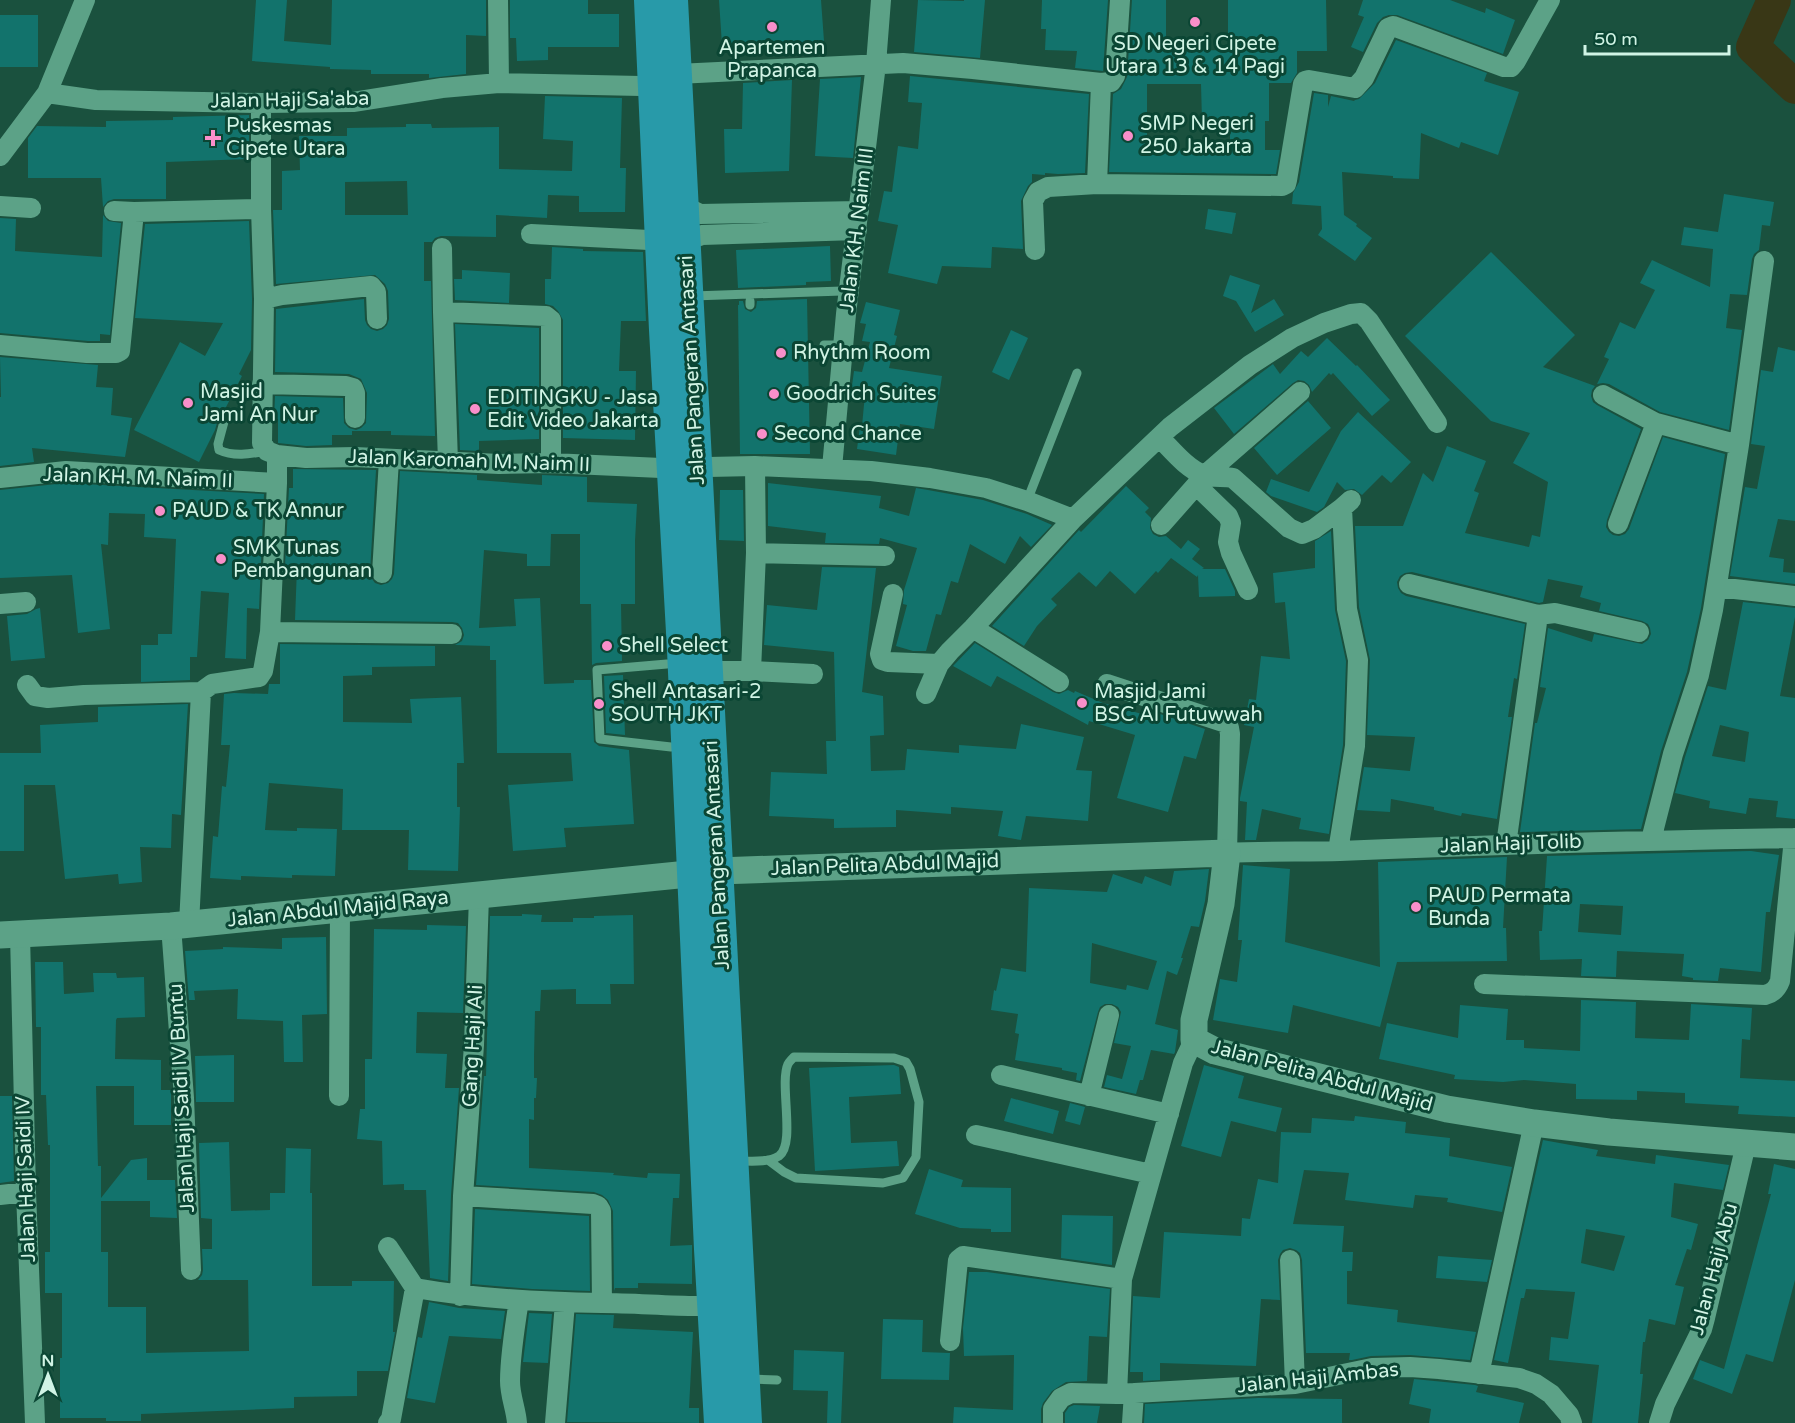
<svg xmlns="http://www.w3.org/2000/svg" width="1795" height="1423" viewBox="0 0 1795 1423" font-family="'Varela Round',sans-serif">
<rect width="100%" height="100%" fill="#1a513e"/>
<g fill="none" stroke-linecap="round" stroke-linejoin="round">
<path stroke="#393716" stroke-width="34" d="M1774,0L1753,47L1795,87"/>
</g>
<path fill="#12736c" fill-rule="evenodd" d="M256,0H287L284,41L331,45L332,0H486V36L466,35V74L429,78V74H371V70L330,69V67L252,61Z
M510,0H588V14H619V47H548V60L517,61L516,38H510Z
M719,0H821L824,41L732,48L731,44L722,45Z
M918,0L964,1V0H985L980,58L914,52Z
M1042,0H1108L1103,71L1075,68L1077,51L1045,50L1046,29H1041Z
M1132,0H1166V51L1228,50V0H1326L1327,51H1297V73L1291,83H1269V121H1265V150H1280L1276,174L1109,172L1113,94L1121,89L1127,77ZM1147,84H1201L1202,121H1230V150L1147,151Z
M1363,0H1450L1485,13L1486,8L1515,20L1503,54L1397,15H1389L1383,17L1377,23L1363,52L1351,47L1364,17L1358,15Z
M0,15H38V67H0Z
M1396,40L1487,73L1484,81L1519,92L1498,155L1461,142L1459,148L1421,133L1419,179L1393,178V176L1342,172L1344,215L1357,224L1356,226L1372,238L1355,261L1318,235L1322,229L1321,206L1292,204L1293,193L1299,182L1314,93L1328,95V107L1331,96L1354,101L1355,100L1359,99L1375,83Z
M910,76L1089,94L1085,173L1058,174L1045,173V175L1032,174V182L1028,186L1021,201L1023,249L992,247L991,268L942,266L937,284L888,273L898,225L878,221L884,191L892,192L898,146L918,149L922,103L908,102Z
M861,77L853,158L815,156L820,79Z
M792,80L789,171L725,173L724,129H742L743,83Z
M545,96L622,98L620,168H626L625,212H579V196L548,195L547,218L496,215V237L441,236L435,238L432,242H424V281H431L435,436L391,435V431H352V435H332V445L306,446L278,443V419H274L275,396L343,398L344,423L349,428L356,430L361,428L366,423L367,393L361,379L349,374L275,372L276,309L364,299L365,320L367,325L371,329L377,331L383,329L387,325L389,319L388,291L385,284L375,275L276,284L273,210H282V171L300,170L299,136H347V128L406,127V124H431L432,128L499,127V169L572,171L573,141L543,139ZM407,181L408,215H345V182Z
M249,115V159L166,162V199H114L108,201L103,207L101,178H28V138L37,126L106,127V121L173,120V117Z
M1724,194L1774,202L1770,226L1762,225L1759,250L1754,254L1752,259L1747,295L1730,294L1726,328L1742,330L1729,430L1660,412L1609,384L1603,383L1597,384L1609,359L1604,357L1620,322L1635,329L1655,290L1640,283L1652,260L1710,287L1713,249L1681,245L1684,227L1718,232Z
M1208,209L1236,213L1232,234L1205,229Z
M103,215L108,221L121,223L110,335L100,334V341H88L0,333V218L16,219L15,251L102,257Z
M249,221L252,299L251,350L239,374L242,376L224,411L219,416L215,430L199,462L134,430L180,342L205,356L223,323L135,318L145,224Z
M830,246L831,281L806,282V285L738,288L736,250Z
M552,247L583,249V251L643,252L646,321H621L619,371H636L635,440L563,438V320L558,311L553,306L545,304V279H551Z
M1491,252L1575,335L1543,367L1595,386L1592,390L1591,396L1593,402L1597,405L1641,429L1607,520L1606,527L1609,532L1613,535L1619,536L1625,534L1629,529L1663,437L1725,454L1701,608L1687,672L1661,751L1641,829L1520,832L1535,723H1537L1546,688L1540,687L1548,628L1592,642L1594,634L1642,644L1648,640L1651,634L1650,628L1648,624L1642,621L1599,611L1601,603L1580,597L1583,586L1548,579L1543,602L1539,603L1412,572L1405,573L1400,576L1397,582L1398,588L1401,593L1406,596L1525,624L1517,679L1514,678L1508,717H1512L1497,819L1462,813L1461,816L1434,810V807L1391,799L1390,812L1357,810L1364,767L1410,771L1415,737L1367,735L1370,660L1359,607L1355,526H1403L1423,473L1433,482L1447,446L1486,461L1474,491L1479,493L1465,533L1529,547L1532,535L1540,537L1548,482L1513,463L1530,433L1491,421L1405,336Z
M462,270L510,273L509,303L455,300L454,279H462Z
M1230,275L1260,285L1251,313L1274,299L1284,315L1255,332L1236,301L1223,296Z
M807,299L810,454H740L738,305H739V301H743L745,309L751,312L756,308L757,301Z
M866,302L900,310L894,335L897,336L889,368L942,376L934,429L900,424L896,455L857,449L860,426H862L865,394L851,393L854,371L862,372L870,342L862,341L866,324L860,323Z
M455,324L539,328V439L479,441V451L460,450Z
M1011,330L1028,338L1009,380L992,372Z
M1327,338L1356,366L1357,365L1390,400L1372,416L1333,373L1331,375L1329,373L1312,392L1309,385L1304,381L1298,380L1293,383L1234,434L1214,408L1273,364L1280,374L1301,351L1308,357Z
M1778,347L1795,351V521L1778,519L1769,557L1784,559L1783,572L1795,573V584L1730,576L1745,487L1757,489L1765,446L1751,444L1761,370L1773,372Z
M0,357L98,365L96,387L113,388L111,415L132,418L125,457L32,448L34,462L0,466V397H1Z
M1308,401L1331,428L1277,475L1254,448Z
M1358,412L1411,462L1391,483L1382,475L1362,495L1354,489L1345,490L1337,482L1324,507L1317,512L1271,496L1266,492L1271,479L1309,492L1341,431Z
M293,469L376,470L370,572L372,579L375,583L381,585L388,583L392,579L394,574L400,471L477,475V480L542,485V475L587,477V502L637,504L635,541V604H621L622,661L596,663L592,665L591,604H580V534H551L550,566H527V554L484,550L479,628L516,626L514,599L540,598L544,684L574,683V680H591L594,742L599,746L629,750L634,824L564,828L566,847L513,851L508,785L573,781L571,753H497L496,660H490V646L455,645L462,641L464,635L462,628L458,623L452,622L295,620L297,567L285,566L289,488H293Z
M66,483L264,494L259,609L247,608L246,659L225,658L229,593L201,591L197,657H190V680L141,682V645H158V634H172L176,539L144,537L145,514L109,513L108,545L101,544L110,629L78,633L72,575L0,578V490Z
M768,483L881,496L879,508L909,516L916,488L928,490L983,500L1027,514L1052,525L1031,547L1020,536L1005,564L970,544L958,583L951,581L941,615L936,614L926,651H913L896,646L907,605L903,604L904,590L917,548L880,538L879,544L825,543L826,533L768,526Z
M1126,486L1149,508L1145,512L1151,518L1150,528L1153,534L1159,537L1166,536L1181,549L1188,540L1200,549L1192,559L1204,568L1202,569H1225L1235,591V596L1199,597L1198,575L1197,577L1171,558L1158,573L1156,571L1135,594L1110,571L1096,587L1079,572L1051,599L1057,605L1037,626L1024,646L992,626L1079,530L1081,532Z
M720,490H743L744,541L719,540Z
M1331,531L1335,610L1346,661L1343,745L1329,834L1299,829L1301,818L1262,809L1256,840H1245L1247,802L1240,801V798L1254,727L1244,725L1249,699L1256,700L1261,656L1290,659L1285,602L1275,603L1273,573L1315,568V541Z
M822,567L876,568L862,692L883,696L884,735L870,736L871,771L905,770L907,749L959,753V745L1016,749L1021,724L1084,737L1076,770L1092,771L1088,821L1026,816L1021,840L998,836L1003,811L951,807V814L896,810V827L834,828V819L769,816L771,772L827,774L826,741H836L834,652L764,645L767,605L817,610Z
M1743,602L1795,608V617L1780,696L1795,698V819L1776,817L1778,801L1749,798L1746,814L1709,808L1710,801L1675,793L1685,757L1708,686L1726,690ZM1720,725L1749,732L1745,762L1712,756Z
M40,608L45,658L11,661L7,616L27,614L36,609Z
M975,643L1053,692L1059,694L1068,690L1074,693L1075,691L1103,703L1149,716L1151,711L1205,729L1196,759L1184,756L1168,812L1117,798L1135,735L1089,721L1088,725L997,676L991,687L953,666Z
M280,644L435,646V666L372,667V675L343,676V722L412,723L410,699L461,697L464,763H457V807H460L458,871L408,870L409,830H342L343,789L269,783L265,830L297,831V828L337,829L335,876L292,875V878L241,876V880L210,878L213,836L218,837L222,786L226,787L230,745H221L224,694L234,693L268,694L269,684H280Z
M623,675L625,735L606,733L604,676Z
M188,704L181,815L172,814L171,848L140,847L142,882L119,884L118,874L65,879L55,785H24V851H0V753H41L40,725L98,722V707Z
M1751,851L1779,855L1770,912H1766L1761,972L1720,968L1718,981L1693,980V978L1682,976L1684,954L1617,951L1616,977L1581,976L1582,959L1540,960L1539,931H1542L1547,856ZM1580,904L1623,906L1621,935L1578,932Z
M1507,857L1503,928H1506L1507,961L1397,962L1380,1027L1293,1005L1288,1033L1213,1020L1220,979L1237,982L1242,940H1238L1243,865L1290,869L1285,942L1380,967L1378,862Z
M1209,869L1205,901L1199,927L1191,926L1181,958H1183L1177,975L1167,971L1155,1024L1178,1030L1175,1052L1174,1054L1151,1050L1143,1080H1140L1136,1094L1104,1087L1107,1075L1122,1079L1131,1046L1114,1043L1121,1012L1118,1007L1112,1004H1105L1100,1007L1098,1012L1080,1081L1076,1080L1077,1073L1062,1070V1068L1015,1060L1019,1034L1015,1033L1018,1014L991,1010L994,990L996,991L1001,968L1026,972L1029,888L1107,892L1113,874L1142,884L1145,876L1171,886L1174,871ZM1092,943L1157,961L1148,990L1127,985L1126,990L1090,983Z
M522,914L542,915L541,922H573V918H594V916L633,915L634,984H610L611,1004H576V989L541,990L540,1011H535L534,1057V1078H537L536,1098H534V1120L529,1119V1168L614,1173L613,1175L647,1178L648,1173L680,1174L679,1198H673L670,1246L692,1245V1284L638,1283V1288H615L614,1291L613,1211L608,1200L602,1195L594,1192L476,1185L483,1090L484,1076H486L490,916H522Z
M427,925L466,926L463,1013L417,1012L416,1053L447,1054L445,1088H459L451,1195L448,1281L430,1278L426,1190H404V1184L383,1185L382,1141L357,1139L360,1109H365V1059H372L374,929L427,930Z
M326,937L327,1014L302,1015L303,1062H284L283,1021L237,1019L238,989L194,991L195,1000H189L185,951L223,949V947L282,949V938Z
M35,962H63L64,994L94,992L93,973H116L117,978L144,977L145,1017L117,1018L116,1020L115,1059L161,1060V1090H171V1125H134V1086H96L98,1166H101V1198L131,1160L147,1158V1180H175L177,1218L150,1217V1201H101V1252H108V1307H146V1353L249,1351L248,1280H198L202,1275L203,1270L202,1249H212V1219L201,1218L199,1143L229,1142L231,1211L270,1210V1193H285L286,1148L311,1149L310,1193H312V1286H352V1281H394L393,1332H395L388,1371H357V1396L294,1397V1408L141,1414V1421H106V1418H60V1358H62V1293H45V1252H50V1145H48L46,1095H41V1027H36Z
M1581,1000L1636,1002L1635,1038L1689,1040L1691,1004L1752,1008L1750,1040L1742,1039L1740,1078L1795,1081V1117L1738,1114L1739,1106L1685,1103V1093L1637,1091V1100L1576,1099V1084L1524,1080L1503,1082L1454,1079L1455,1075L1379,1059L1387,1023L1458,1038L1460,1005L1508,1009L1506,1040H1524V1048L1580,1051Z
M234,1055V1102H196L195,1056Z
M894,1065L899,1067L901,1094L849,1097L851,1143L897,1141L899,1166L815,1171L809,1068Z
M1204,1065L1244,1076L1238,1098L1282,1108L1276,1132L1231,1121L1221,1157L1181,1146Z
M0,1096H12L14,1181L0,1183Z
M1011,1098L1059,1111L1053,1134L1004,1121Z
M1070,1103L1085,1107L1080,1125L1065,1121Z
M1355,1116L1406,1122L1405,1133L1450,1138L1449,1156L1512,1167L1502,1212L1447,1202L1448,1198L1415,1195L1413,1208L1345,1200L1349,1173L1304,1170L1293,1224L1344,1226L1342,1252H1353L1352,1271H1347V1304L1398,1310L1397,1322L1476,1332L1470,1360L1410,1355L1371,1356L1352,1360H1349L1350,1353H1306L1302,1260L1300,1253L1296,1250L1290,1248L1283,1250L1280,1254L1278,1260L1280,1300L1261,1299L1256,1366L1160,1363V1380L1143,1381V1372H1130L1133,1296L1160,1298L1164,1232L1241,1236L1242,1218L1250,1219L1258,1179L1278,1183L1281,1132L1311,1133L1312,1118L1354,1121Z
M1543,1140L1598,1150L1596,1156L1655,1164L1656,1155L1729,1165L1723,1190L1674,1183L1671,1217L1698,1224L1691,1250L1687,1249L1675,1285L1684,1287L1675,1325L1649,1319L1645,1342H1643L1640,1374H1643L1638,1423H1592L1599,1365L1549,1360L1551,1337L1568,1339L1575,1292L1526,1289L1524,1298H1521L1508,1363L1494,1360ZM1586,1229L1625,1236L1614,1271L1581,1263Z
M1774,1164L1795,1169V1280L1773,1362L1746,1354L1732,1394L1693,1379L1700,1360L1724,1369L1771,1194H1768Z
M929,1169L963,1180L961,1187L1011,1188V1232H991V1229L960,1228L915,1214Z
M475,1209L589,1216L590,1291L532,1289L472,1284Z
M1062,1215L1113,1216L1112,1265L1061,1258Z
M1438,1256L1492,1260L1487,1282L1436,1278Z
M969,1272H987L1110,1289L1107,1337L1089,1336L1087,1381L1066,1382L1052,1391L1043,1403L1041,1409V1423H953L954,1407L1013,1410L1014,1355L964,1356L963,1328Z
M429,1302L459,1308L505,1311L501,1339L449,1336L435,1403L407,1398L418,1337L422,1338Z
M529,1313L552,1314L548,1363L523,1362Z
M576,1314L614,1315L613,1328L693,1332L689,1408H699V1423L567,1422Z
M883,1319L923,1320L922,1352L950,1353L949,1380L881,1379Z
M794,1350L844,1352L841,1423H827L828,1391L793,1390Z
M1414,1379L1475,1385L1478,1386L1476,1392L1524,1403L1519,1423H1429L1431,1409L1409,1404Z
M1258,1398L1342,1399V1423H1144L1145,1404Z
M1074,1405L1100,1406L1097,1423H1065V1413L1069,1407Z"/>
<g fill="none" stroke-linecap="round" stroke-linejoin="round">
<path stroke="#5ca287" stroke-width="9" d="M693,296L842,291
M750,301V305
M824,345H844
M225,418L218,444L219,450C234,457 250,454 267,451
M1027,501L1077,373
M667,664L597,670L600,739L671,747
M737,1161C750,1161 768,1163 779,1156C796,1144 779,1084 788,1064C788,1063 793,1058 794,1057L894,1058L906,1062L910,1069L919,1102L916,1157L903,1178L883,1183L796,1178L784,1172L768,1160
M750,1379L777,1380"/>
<path stroke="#5ca287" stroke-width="20" d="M498,0L499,83
M677,74L903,63L973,69L1101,83L1111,82L1115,76L1120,0
M47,93L96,100L261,103L353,102L442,88L499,83L641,86
M0,156L47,93L85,0
M1097,184L1101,83
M0,206L31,208
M684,206L700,214L859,211
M114,211L134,212L261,209
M531,234L649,240
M685,241L702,235L857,230
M442,248L443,312L448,462
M1035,250L1033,201L1038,192L1048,187L1097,184L1282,186L1286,184L1287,180L1303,84L1305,81L1309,80L1355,88L1364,78L1388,28L1393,26L1504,67H1511L1516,61L1550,0
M264,299L282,295L371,286L376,292L377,319
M443,312L546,316L551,320V463
M0,345L87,353H116L120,351L134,212
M262,384L346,386L353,388L355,393V418
M1603,395L1656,423L1739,445
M1160,438C1172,450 1187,469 1204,475C1213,478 1224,476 1233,478L1289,528L1302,534L1314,529L1342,508
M277,455L306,458L355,457L499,464L551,463L661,468L755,466L871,471L930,478L986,488L1027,501L1073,519
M832,468L846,314L876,64L881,0
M0,478L66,471L277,483
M1196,485L1228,516L1231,523L1228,542L1231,553L1248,590
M1618,524L1656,423
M1161,525L1205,475L1300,392
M756,553L885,556
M382,573L389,460
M1409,584L1538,615L1506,845
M1717,587L1795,596
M893,594L880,654L882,660L888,662L939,664
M0,604L26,602
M1538,615L1555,613L1639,632
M973,628L1059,682
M270,632L452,634
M708,671H751L813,674
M751,671L756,553L755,466
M1107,684L1226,723L1229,728L1230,734L1227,853C1265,851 1303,852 1340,851C1492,845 1643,840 1795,838
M27,685L35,696L48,698L84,695L201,692
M926,694L939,664L950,651L973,628L1073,519L1170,427L1250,365L1292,338L1324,323L1351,314L1361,313L1369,321L1437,423
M1651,840L1673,754L1699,675L1713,610L1739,445L1764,261
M1338,851L1355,746L1358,660L1347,609L1342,508L1351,500
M189,924L201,692L212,684L259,677L263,671L270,632L277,483V455L267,451L262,443L264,299L261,209V103
M171,926L184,1098L191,1270
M20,934L26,1192L35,1423
M1484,984L1765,995C1773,993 1777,989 1780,981L1794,838
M1001,1075L1169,1114
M339,1096L340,909
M1089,1096L1109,1015
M976,1135L1151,1174
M0,1195L26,1192
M463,1196L593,1204L598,1206L601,1211L602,1303
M388,1247L415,1288L391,1419L388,1423
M1290,1260L1295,1384
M415,1288C477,1299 539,1302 602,1303C634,1303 666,1306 698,1306
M460,1296L463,1196L474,1045L479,896
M950,1341L958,1260L963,1256L1122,1279
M1479,1374L1534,1123
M1117,1394L1122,1279L1183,1063L1194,1040
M517,1423C516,1409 510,1396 510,1381C510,1356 515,1325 519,1300
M555,1423L565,1303
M1053,1423V1409L1061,1398L1071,1393L1117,1394L1295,1384L1372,1368L1410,1367L1439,1369L1519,1378L1536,1384L1551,1394L1569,1415L1572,1423
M1132,1423L1134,1393
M1659,1423L1665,1404L1702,1329L1705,1318L1746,1144"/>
<path stroke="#5ca287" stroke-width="27" d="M0,935L171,926L718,871L1227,853L1221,904L1194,1020V1040L1215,1051L1447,1109L1534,1123L1609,1132L1795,1147"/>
<path stroke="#289aa9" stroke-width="30" d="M649,0L664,330L682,650L709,1249L719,1423
M673,0L747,1423"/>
</g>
<g fill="#f98fca" stroke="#0b4634" stroke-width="2">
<circle cx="1195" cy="22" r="6"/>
<circle cx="772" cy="27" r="6"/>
<circle cx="1128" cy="136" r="6"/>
<path d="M210 129h6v6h6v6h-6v6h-6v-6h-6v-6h6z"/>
<circle cx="781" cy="353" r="6"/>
<circle cx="774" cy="394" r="6"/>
<circle cx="188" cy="403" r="6"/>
<circle cx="475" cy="409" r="6"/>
<circle cx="762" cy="434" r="6"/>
<circle cx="160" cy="511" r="6"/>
<circle cx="221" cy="559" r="6"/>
<circle cx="607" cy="646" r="6"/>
<circle cx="1082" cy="703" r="6"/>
<circle cx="599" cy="704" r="6"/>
<circle cx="1416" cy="907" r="6"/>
</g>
<g text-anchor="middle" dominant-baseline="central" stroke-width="6" stroke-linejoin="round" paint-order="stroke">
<g font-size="20" fill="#d1f4e5" stroke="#0b4634" text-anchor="start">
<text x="1195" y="44" text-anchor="middle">SD Negeri Cipete<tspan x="1195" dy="23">Utara 13 &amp; 14 Pagi</tspan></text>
<text x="772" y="48" text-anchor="middle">Apartemen<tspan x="772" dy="23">Prapanca</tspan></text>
<text x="1140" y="124">SMP Negeri<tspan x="1140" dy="23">250 Jakarta</tspan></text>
<text x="226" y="126">Puskesmas<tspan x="226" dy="23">Cipete Utara</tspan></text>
<text x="793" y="353">Rhythm Room</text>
<text x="200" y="392">Masjid<tspan x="200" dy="23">Jami An Nur</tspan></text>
<text x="786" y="394">Goodrich Suites</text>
<text x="487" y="398">EDITINGKU - Jasa<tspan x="487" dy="23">Edit Video Jakarta</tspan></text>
<text x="774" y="434">Second Chance</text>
<text x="172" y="511">PAUD &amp; TK Annur</text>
<text x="233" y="548">SMK Tunas<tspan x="233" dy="23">Pembangunan</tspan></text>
<text x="619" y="646">Shell Select</text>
<text x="611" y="692">Shell Antasari-2<tspan x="611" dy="23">SOUTH JKT</tspan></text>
<text x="1094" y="692">Masjid Jami<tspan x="1094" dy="23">BSC Al Futuwwah</tspan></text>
<text x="1428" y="896">PAUD Permata<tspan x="1428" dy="23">Bunda</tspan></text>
</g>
<g font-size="20" fill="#d1f4e5" stroke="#0b4634">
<text transform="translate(290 100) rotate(-1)">Jalan Haji Sa'aba</text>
<text transform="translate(857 230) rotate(-83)">Jalan KH. Naim III</text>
<text transform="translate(692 370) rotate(-93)">Jalan Pangeran Antasari</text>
<text transform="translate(469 461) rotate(2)">Jalan Karomah M. Naim II</text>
<text transform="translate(138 478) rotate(2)">Jalan KH. M. Naim II</text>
<text transform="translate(1511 844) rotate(-2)">Jalan Haji Tolib</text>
<text transform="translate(717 855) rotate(-93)">Jalan Pangeran Antasari</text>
<text transform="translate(885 865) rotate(-2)">Jalan Pelita Abdul Majid</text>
<text transform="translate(338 909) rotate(-6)">Jalan Abdul Majid Raya</text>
<text transform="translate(473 1046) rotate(-87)">Gang Haji Ali</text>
<text transform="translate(1322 1076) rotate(15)">Jalan Pelita Abdul Majid</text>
<text transform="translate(182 1098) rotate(-93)">Jalan Haji Saidi IV Buntu</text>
<text transform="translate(26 1179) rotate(-92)">Jalan Haji Saidi IV</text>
<text transform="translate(1714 1269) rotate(-75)">Jalan Haji Abu</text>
<text transform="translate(1318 1378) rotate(-6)">Jalan Haji Ambas</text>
</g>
</g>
<g transform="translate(48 1375)" stroke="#0b4634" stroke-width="4.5" paint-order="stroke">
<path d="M0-4.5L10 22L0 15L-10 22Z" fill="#d1f4e5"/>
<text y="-9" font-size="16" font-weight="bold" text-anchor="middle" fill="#d1f4e5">N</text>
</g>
<path d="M1585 45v9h144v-9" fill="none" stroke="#d1f4e5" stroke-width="3"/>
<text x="1594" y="45" font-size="18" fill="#d1f4e5" stroke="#0b4634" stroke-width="4.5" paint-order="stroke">50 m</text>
</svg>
